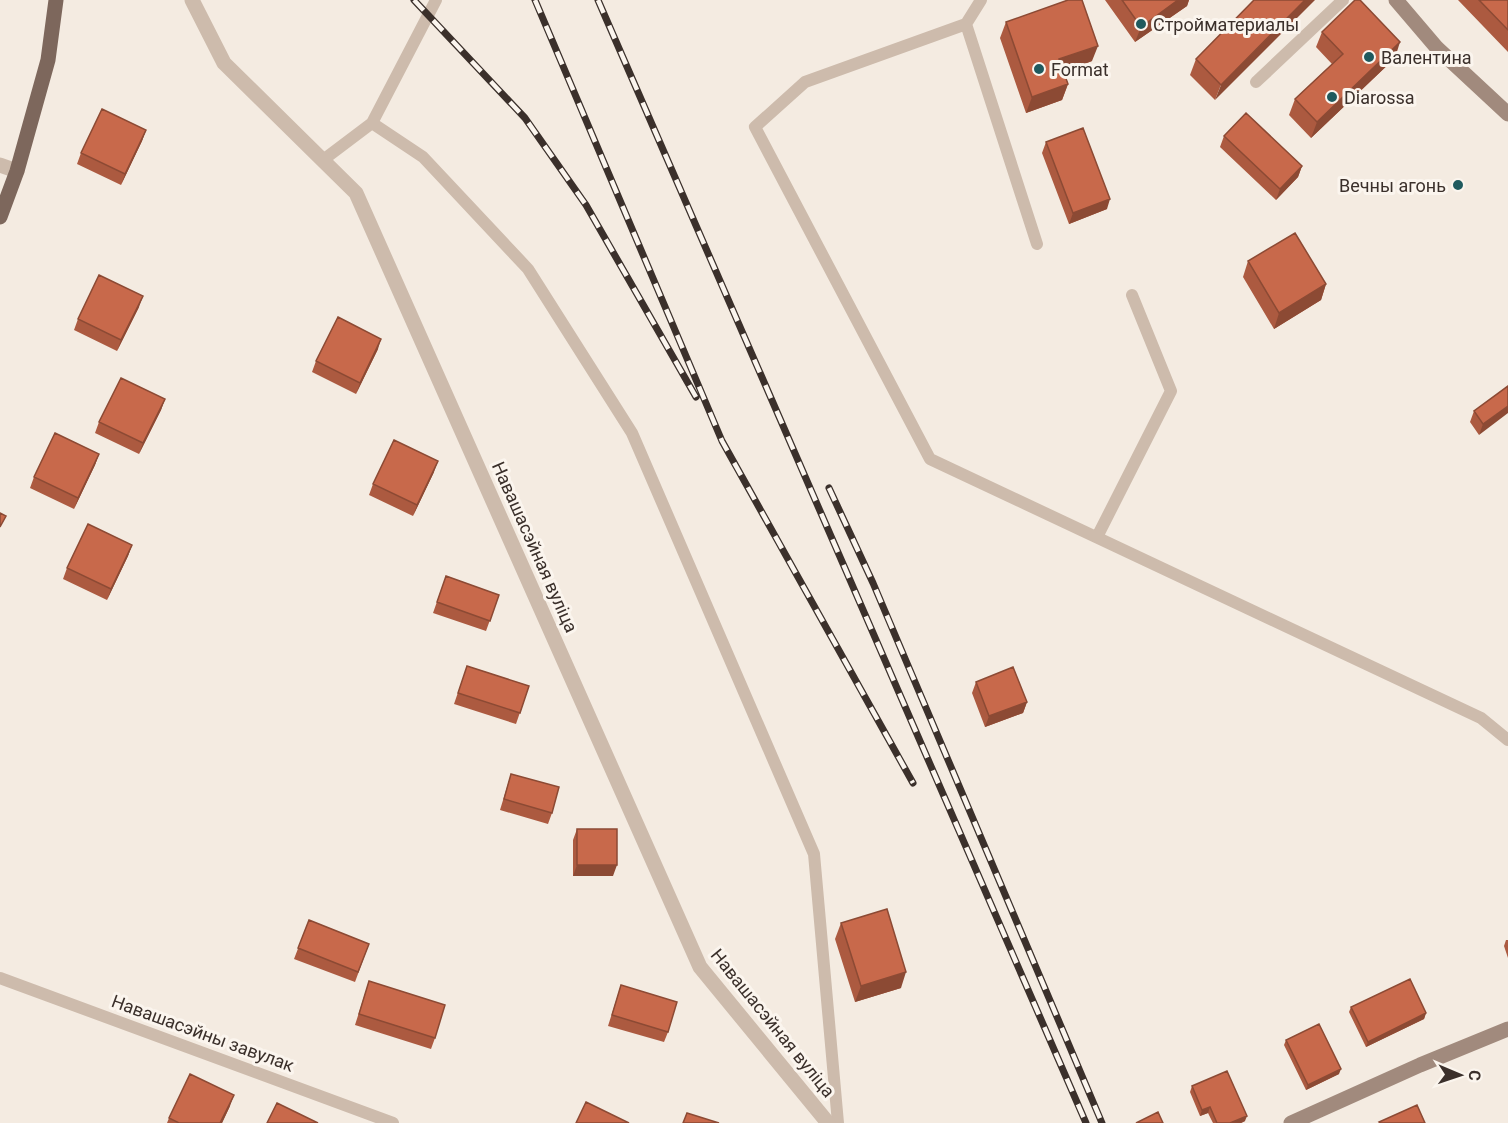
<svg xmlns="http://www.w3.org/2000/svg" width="1508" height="1123" viewBox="0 0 1508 1123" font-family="Roboto,sans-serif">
<rect width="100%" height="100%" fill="#f4ebe1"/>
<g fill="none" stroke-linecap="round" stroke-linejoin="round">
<path stroke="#cdbbac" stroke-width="12" d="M981,0L966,24L805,82L755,127L930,459L1481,718L1508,740
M966,24L1037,244
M1256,82L1343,0
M372,123L436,0
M323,160L372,123L423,157L528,269L632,433L814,854L838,1123
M1097,537L1171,391L1132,295
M0,978L393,1123"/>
<path stroke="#cdbbac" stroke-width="15" d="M192,0L224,63L356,193L700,967L828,1123
M0,165L17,171"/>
<path stroke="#a18a7d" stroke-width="15" d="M1396,0L1437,48L1508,114
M1291,1123L1420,1065L1508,1029"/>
<path stroke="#7d675c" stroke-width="15" d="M0,217L17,171L48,60L56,0"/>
<defs>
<path id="rail" d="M414,0L525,118L586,205L696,397
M535,0L722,441L913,783
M598,0L1086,1123
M829,488L873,583L1102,1123"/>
</defs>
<use href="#rail" stroke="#3b302b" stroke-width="7"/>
<use href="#rail" stroke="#fbf5ee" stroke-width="4.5" stroke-dasharray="14" stroke-linecap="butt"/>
</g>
<path fill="#ac5a40" d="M1105,0H1189L1187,6L1135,42Z
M1254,0L1215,100L1190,75L1196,59Z
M1458,0H1508V52Z
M1006,22L1092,61L1064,72L1068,84L1062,100L1026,113L1000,38Z
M1322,32L1395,58L1311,138L1289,115L1295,99L1332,64L1316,47Z
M146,130L142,141L121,185L77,164L81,153Z
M1224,136L1302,166L1298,177L1276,200L1220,147Z
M1046,142L1107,209L1069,224L1042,153Z
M1248,261L1326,284L1321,300L1274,329L1243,277Z
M139,307L117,351L74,330L78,319Z
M378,349L356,394L312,372L316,361Z
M1508,386L1479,435L1470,422L1474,411Z
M165,399L161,410L139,454L95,433L99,422Z
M99,454L95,465L74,509L30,488L34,477Z
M434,472L413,516L369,495L373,484Z
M132,545L128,556L107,600L63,579L67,568Z
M446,576L499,595L486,631L433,613Z
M467,666L529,686L516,724L454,704Z
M976,682L1027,702L1023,713L985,727L972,693Z
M511,774L552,813L548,824L500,810Z
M577,829L613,876H573V840Z
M309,920L369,944L355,982L294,959Z
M841,923L901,988L855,1002L835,939Z
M1506,940H1508V958L1504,946Z
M369,981L435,1038L431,1049L355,1025Z
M621,985L668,1032L664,1042L608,1026Z
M1351,1007L1426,1013L1424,1019L1366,1047L1349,1012Z
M1286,1040L1339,1074L1306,1090L1284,1045Z
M1192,1086L1245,1121L1241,1123H1213L1208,1113L1200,1116L1190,1092Z
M230,1106L222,1123H167L169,1118Z"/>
<path fill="#8c4a34" d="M1178,0H1189L1187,6L1135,42L1141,27Z
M1305,0H1315L1215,100L1221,85Z
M1400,42L1395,58L1311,138L1317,122Z
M1098,46L1092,61L1054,75L1059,59Z
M1068,84L1062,100L1026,113L1032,97Z
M146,130L142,141L121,185L125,174Z
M1302,166L1298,177L1276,200L1280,189Z
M1110,199L1107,209L1069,224L1073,213Z
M1326,284L1321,300L1274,329L1279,313Z
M143,296L139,307L117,351L121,340Z
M381,339L378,349L356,394L360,383Z
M165,399L161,410L139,454L143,443Z
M1508,406V413L1479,435L1483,424Z
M99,454L95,465L74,509L78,498Z
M438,461L434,472L413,516L417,505Z
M132,545L128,556L107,600L111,589Z
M1027,702L1023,713L985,727L989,716Z
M577,865H617L613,876H573Z
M906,972L901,988L855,1002L861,986Z
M1426,1013L1424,1019L1366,1047L1368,1042Z
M1341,1069L1339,1074L1306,1090L1308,1085Z
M234,1095L230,1106L222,1123H220Z
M1210,1107L1208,1113L1200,1116L1202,1110Z
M1247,1116L1245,1121L1241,1123H1230Z"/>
<path fill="#c8694b" stroke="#8c4a34" stroke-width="1.5" d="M1068,0H1082L1098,46L1059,59L1068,84L1032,97L1006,22Z
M1122,0H1178L1141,27Z
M1254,0H1305L1221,85L1196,59Z
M1355,0H1360L1400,42L1317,122L1295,99L1343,54L1322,32Z
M1479,0H1508V30Z
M102,109L146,130L125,174L81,153Z
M1246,113L1302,166L1280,189L1224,136Z
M1083,128L1110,199L1073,213L1046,142Z
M1295,233L1326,284L1279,313L1248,261Z
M99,275L143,296L121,340L78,319Z
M338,317L381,339L360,383L316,361Z
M121,378L165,399L143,443L99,422Z
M1508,386V406L1483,424L1474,411Z
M55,433L99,454L78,498L34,477Z
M394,440L438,461L417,505L373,484Z
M0,513L6,516L0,527Z
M88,524L132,545L111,589L67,568Z
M446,576L499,595L490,621L437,602Z
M467,666L529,686L520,713L458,693Z
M1013,667L1027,702L989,716L976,682Z
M511,774L559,787L552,813L504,799Z
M577,829H617V865H577Z
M887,909L906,972L861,986L841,923Z
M309,920L369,944L358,972L298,948Z
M1410,979L1426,1013L1368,1042L1351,1007Z
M369,981L445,1005L435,1038L359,1014Z
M621,985L677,1002L668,1032L612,1015Z
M1319,1024L1341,1069L1308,1085L1286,1040Z
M1227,1071L1247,1116L1230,1123H1217L1210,1107L1202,1110L1192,1086Z
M190,1074L234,1095L220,1123H179L169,1118Z
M586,1102L629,1123H576Z
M277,1103L318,1123H267Z
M1417,1105L1425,1123H1380L1379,1122Z
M1158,1112L1163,1123H1136Z
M687,1113L719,1123H683Z"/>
<g fill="#1f5a5e" stroke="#fbf5ee" stroke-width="2">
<circle cx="1141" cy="24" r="6"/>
<circle cx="1369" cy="57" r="6"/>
<circle cx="1039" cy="69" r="6"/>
<circle cx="1332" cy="97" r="6"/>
<circle cx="1458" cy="185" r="6"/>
</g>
<g text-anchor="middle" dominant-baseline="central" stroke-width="6" stroke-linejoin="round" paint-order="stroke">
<g font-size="18" fill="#3b302b" stroke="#fbf5ee" text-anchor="start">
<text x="1153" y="24">Стройматериалы</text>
<text x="1381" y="57">Валентина</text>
<text x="1051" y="69">Format</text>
<text x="1344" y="97">Diarossa</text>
<text x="1446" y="185" text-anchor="end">Вечны агонь</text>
</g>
<g font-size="18" fill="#3b302b" stroke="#fbf5ee">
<text transform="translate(535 547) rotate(66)">Навашасэйная вуліца</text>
<text transform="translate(773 1023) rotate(51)">Навашасэйная вуліца</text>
<text transform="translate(203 1033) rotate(20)">Навашасэйны завулак</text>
</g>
</g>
<g transform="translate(1460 1075) rotate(92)" stroke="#fbf5ee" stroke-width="4.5" paint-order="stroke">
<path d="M0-4.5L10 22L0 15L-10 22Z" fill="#3b302b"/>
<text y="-9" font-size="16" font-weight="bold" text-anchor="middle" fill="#3b302b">С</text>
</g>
</svg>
